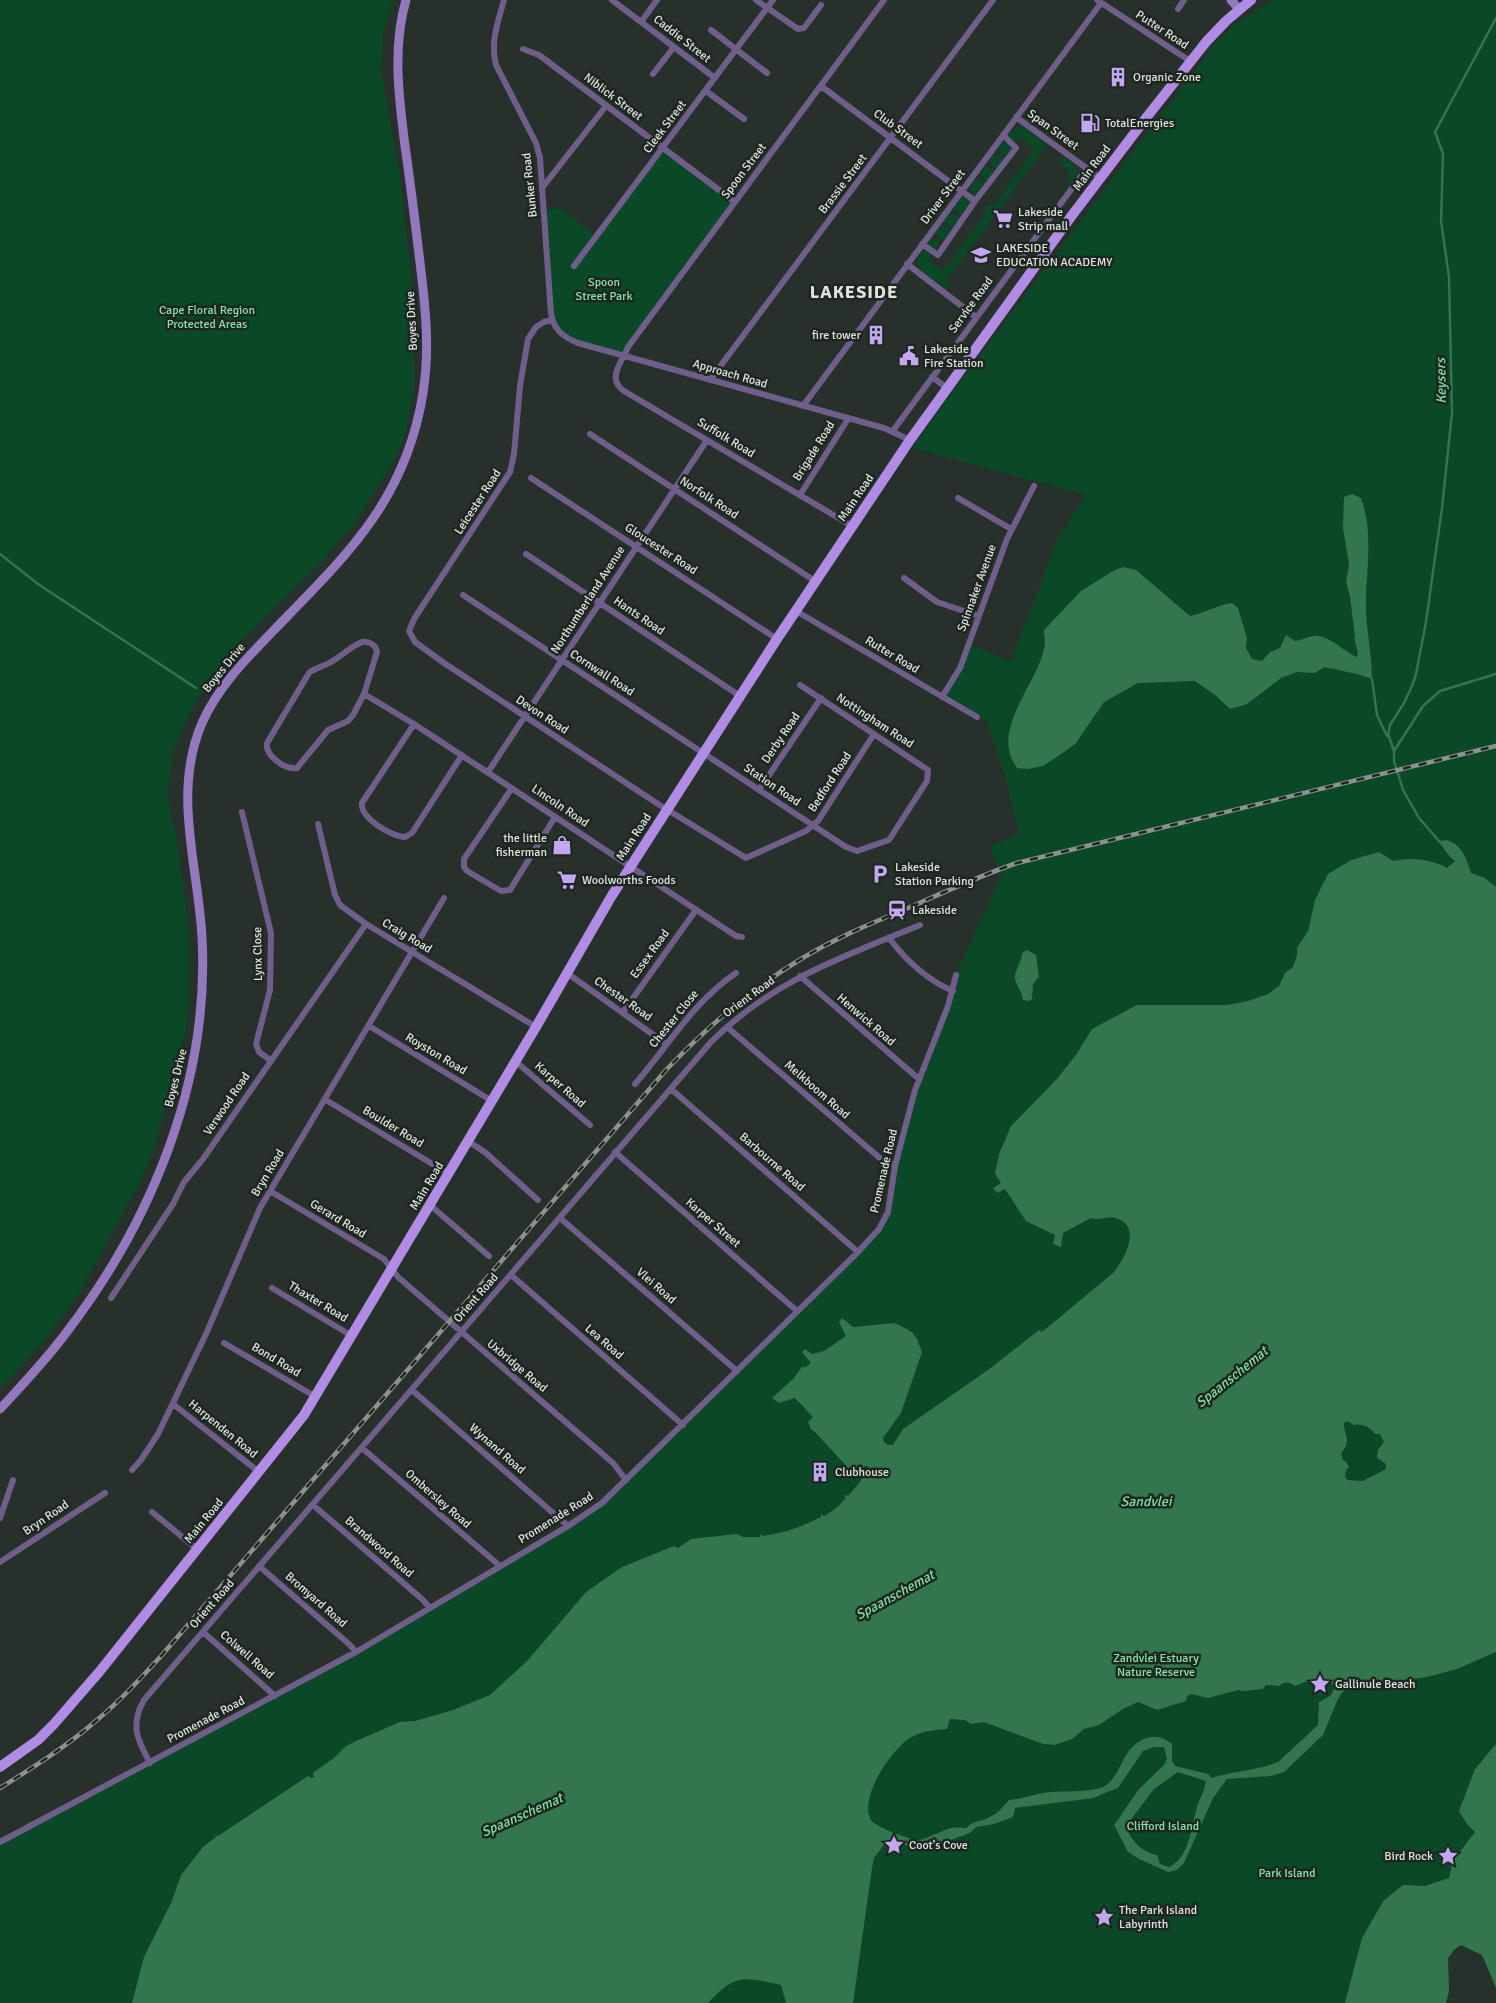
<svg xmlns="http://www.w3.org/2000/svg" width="1496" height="2003" viewBox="0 0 1496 2003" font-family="Signika,sans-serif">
<rect width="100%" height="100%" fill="#27302a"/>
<path fill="#0a4828" d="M0,0H393L383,33L381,71L400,177L414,306V391L405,436L394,461L354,524L323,560L227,655L210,678L188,717L174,749L167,797L177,840L189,930V1000L185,1034L155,1146L140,1182L78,1295L46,1338L0,1390Z
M1273,0H1496V1988L1482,1955L1461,1945L1454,1950L1448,1958L1449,1991L1446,2003H0V1842L356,1652L595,1508L884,1222L895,1166L915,1090L948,1006L956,975L1001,876L989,846L1019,835L1004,773L987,722L942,697L969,644L1011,661L1057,540L1086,495L912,448L959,383L1215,43L1239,21Z
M1016,127H1024L1048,144L946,281L953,286L946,288C931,277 907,269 923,249L932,255L931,263L943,271L981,220L986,217L982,213L989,204L993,207L1034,150L1024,143L1026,140L1021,137L1016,143L1007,136Z
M1003,141L1010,145V150L1002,157L1004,160L998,168L995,167L993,170L994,172L989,180H985L984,182L985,184L977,196L973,195L968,188L975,179L983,181L984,179L979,173L985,166L992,169L993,167L989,160L994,154L1001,157L1002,155L997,149Z
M663,148L735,202L625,356L578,343L554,326L544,210L560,208L596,236Z
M1064,157L1074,164L1077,174L1065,191H1064L1070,181L1068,171L1058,163Z
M962,197L970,199L971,202L967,211L958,216L960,222L954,228L950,227L949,229L951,232L946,240L941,239L935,250L926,245L931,239L939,241L940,239L935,233L940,226L947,229L949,227L944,221L950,213L957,216L959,214L953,208Z"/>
<path fill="#33754d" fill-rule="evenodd" d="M1352,494L1361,498C1373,530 1367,565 1366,598C1365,625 1372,652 1372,679L1357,674L1324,667L1315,673L1297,672L1281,678L1247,704L1230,709L1215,695L1195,681L1138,683L1104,702L1076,743L1064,752L1043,766L1028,769L1017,768C989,731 1037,684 1044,649C1046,643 1044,636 1044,630L1081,591L1113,571L1123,567L1136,570L1190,616C1205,613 1217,605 1232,603L1238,608L1247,638L1246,648L1252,659L1262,661L1270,652L1280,648L1286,635L1295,641C1301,640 1308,637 1314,636C1328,634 1344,652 1357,657C1360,650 1353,644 1355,636L1350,597L1346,582L1349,564L1343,528L1344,497Z
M1447,840C1463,846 1466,858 1471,873L1485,878L1496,887V1652L1457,1669L1427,1677L1350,1687L1344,1690L1338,1699L1323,1735L1284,1772L1271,1776L1227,1779L1213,1798L1184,1863L1177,1870L1168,1872L1139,1859L1128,1852L1114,1825L1139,1789L1164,1765L1167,1759L1164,1747H1154L1143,1751L1118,1788L1107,1792L1094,1798L1015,1808L1013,1817L994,1824L976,1827L970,1833L953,1839L946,1846L938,1844L914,1848L910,1846L908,1847L898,1839L887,1841L874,1858L872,1868L853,2003H786L781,1985C743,1977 736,1973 708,2003H132L144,1957L172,1901L181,1875L203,1847L216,1837L215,1835L218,1836L308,1776L311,1778L314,1777L313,1774L314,1772L334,1758L346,1746L356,1741L400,1722L415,1721L453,1710L490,1695L527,1661L586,1592L622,1567L674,1546L678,1548L691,1539L737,1534L743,1537H760L761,1533L762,1536C784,1533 802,1527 821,1517V1514L824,1516C833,1511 839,1506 846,1498L844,1496L845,1495L848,1496L860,1482L868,1466H865L858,1473L849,1469L816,1433L811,1429L808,1422L813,1417L795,1398L779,1403L772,1398L793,1379L802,1367H806L811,1363L802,1352L805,1349L812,1354L824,1351L846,1336L839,1322L842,1318L853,1327L895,1323L912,1332L917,1339L922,1352L901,1413L883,1438L884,1442L888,1445H893L903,1429L988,1370L1039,1330L1042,1332L1113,1273C1125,1259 1143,1225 1115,1218C1107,1216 1099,1221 1091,1218L1063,1233L1061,1247L1053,1244L1055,1235L1026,1221L1005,1189L997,1193L993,1188L1001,1183L995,1174L999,1154L1011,1126L1056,1080L1076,1055L1092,1029L1137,1005H1227L1248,1001L1268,994L1279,986L1285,973L1293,967L1297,955V948L1308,931L1315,900L1328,874L1351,860L1379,852L1393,861C1412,857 1430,859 1447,868L1455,861C1448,856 1444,848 1438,841ZM1347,1421L1354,1425C1362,1423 1370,1427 1375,1434H1380L1384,1442L1378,1450L1377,1458L1386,1464V1469L1363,1481L1348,1480L1345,1477L1346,1470L1349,1467L1346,1462L1343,1460L1341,1453C1353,1440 1343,1434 1344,1423ZM1307,1681H1330L1335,1688L1330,1696L1319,1702L1318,1725L1278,1762C1257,1771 1233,1771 1212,1778L1208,1774L1175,1766L1172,1761V1744C1164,1738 1157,1735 1147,1738C1122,1745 1123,1774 1105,1786C1101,1789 1094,1789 1090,1790C1077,1792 1064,1791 1051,1792C1036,1793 1024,1799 1009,1800C1003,1807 997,1814 988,1818C979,1822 973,1821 966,1828C961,1828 956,1827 951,1828C942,1830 922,1842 915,1840C905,1837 877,1828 871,1820C858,1798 892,1749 910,1738C922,1731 933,1730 947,1729L950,1719L965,1720L971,1724L984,1722L1043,1744L1055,1745L1072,1739L1084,1729L1099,1725L1123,1709L1138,1702L1157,1710L1186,1701L1187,1696L1191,1694L1208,1698L1238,1690L1243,1691L1263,1689L1266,1685L1279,1686C1285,1681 1289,1682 1295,1686ZM1178,1772L1206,1781C1205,1790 1201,1796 1198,1804C1191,1824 1191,1857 1169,1867L1160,1864L1157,1855C1143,1853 1130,1840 1126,1826L1154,1789Z
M1027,950L1036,955L1039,977L1033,984L1032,999L1029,1001L1023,1000C1022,990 1015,985 1015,977C1015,969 1022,962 1022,953Z
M1496,1744V1988L1482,1955L1461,1945L1454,1950L1448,1958L1449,1991L1446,2003H1345L1362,1938L1384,1900L1403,1885L1425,1886L1449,1878L1453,1861L1475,1832L1467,1824L1459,1811L1475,1769Z"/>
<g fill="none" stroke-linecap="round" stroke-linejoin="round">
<path stroke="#33754d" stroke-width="2.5" d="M0,554L38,584L196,688
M1372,679L1377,715L1387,736
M1394,751L1388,734L1390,725L1404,703L1412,686L1416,674L1426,622L1442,508L1452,413L1449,277L1441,221L1443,154L1435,132L1496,18
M1439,841L1419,818L1403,790L1394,761V751L1423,706L1440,691L1496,674"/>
<path stroke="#6f5e89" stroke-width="6" d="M504,0C498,22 490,42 496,65L536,143L540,158L551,314C554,330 563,337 578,343L884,428L910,440
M612,0L715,78
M756,0L798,29L804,28L821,5
M1097,0L1190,61
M1178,9L1184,0
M641,22L657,0
M711,30L767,73
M523,49L539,55L735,202
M653,74L674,47
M821,86L975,201L1016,148L1003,135
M706,91L744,119
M1016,117L1100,178
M542,188L606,106
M922,244L938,255L975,201
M907,264L976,317
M574,266L773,0
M552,320L544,322L536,327L528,339L520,386L514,454L510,472L414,619L409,631L415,642L444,663L658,804L746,858L806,831L818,821L874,734
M932,377L947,388
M710,380L993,0
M803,406L1101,3
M892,432L1087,168
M590,434L815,581
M531,478L777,639
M800,495L848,419
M958,498L1011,529
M852,526L624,391C606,379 622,362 628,347L884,0
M526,554L740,696
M904,578L937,602L979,616
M463,595L846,847L857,851L889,840L927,781L928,770L800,685
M796,611L977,717
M362,642C369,641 376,645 377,652L364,694L353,715L348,721L328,730L297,768C285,770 265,756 267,743L309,673C316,667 323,667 331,662C342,656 350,647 362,642Z
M364,694L414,724L736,936L742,937
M942,697L960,668L1007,539L1034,486
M414,724L362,803C360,818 392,837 405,837L412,833L462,755
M488,772L707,440
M512,788L464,859V867L467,871L501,891L510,890L555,817
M759,790L821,698
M242,812L271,933L270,990L256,1044L259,1052L270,1060
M318,824L335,895L340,905L366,924L536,1027
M889,938C905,959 927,980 953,991
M567,973L666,1044
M800,976L919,1079
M623,1012L696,910
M369,1026L492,1101
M727,1027L881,1159L895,1166
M515,1061L590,1125
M635,1084C668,1046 693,1002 736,973
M671,1089L858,1252
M326,1100L449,1174
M468,1141L486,1153L538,1200
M615,1152L797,1311
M270,1191L384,1259L398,1277L613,1463L626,1480
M430,1205L489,1256
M560,1218L737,1371
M511,1275L683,1425
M272,1288L352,1336
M111,1298L173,1204L184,1182L203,1159L366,924
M224,1343L316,1397
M412,1390L568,1526
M173,1404L259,1472
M362,1448L500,1566
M132,1470L141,1460L158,1434L206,1334L260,1208L444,898
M313,1505L422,1599L430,1608
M152,1512L197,1549
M0,1518L13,1480
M0,1562L105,1493
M259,1566L350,1645L356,1652
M203,1632L275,1696
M150,1763C137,1739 130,1725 144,1700L711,1042C773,980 843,957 920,925
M0,1842L356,1652L568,1526L602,1503L858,1252L879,1229L888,1212L895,1166L915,1090L948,1006L956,975"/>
<path stroke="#9478bd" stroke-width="9" d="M1231,0L1239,9
M0,1409C23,1384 46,1360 66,1333C152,1221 210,1080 202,937C198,865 172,793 202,723C218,687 246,659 273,631C345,557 406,501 423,393C431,344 424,295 418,246C414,213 410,180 405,146C399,98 392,48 406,0"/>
<path stroke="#b08ce4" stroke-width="10" d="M0,1767L38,1740L54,1724L100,1671L304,1415L536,1027L611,897L777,639L910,440L1070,218L1146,118L1206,42L1226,21L1251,0"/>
<defs>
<path id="rail" d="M0,1788C34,1767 67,1746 97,1720C120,1701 141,1678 162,1655L666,1070C707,1027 751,989 801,959C837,937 877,921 915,905C949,890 982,875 1017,863L1496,746"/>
</defs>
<use href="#rail" stroke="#8c938e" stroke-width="4.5"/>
<use href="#rail" stroke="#1e2620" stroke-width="2.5" stroke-dasharray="8" stroke-linecap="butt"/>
</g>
<defs>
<symbol id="building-bare" viewBox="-9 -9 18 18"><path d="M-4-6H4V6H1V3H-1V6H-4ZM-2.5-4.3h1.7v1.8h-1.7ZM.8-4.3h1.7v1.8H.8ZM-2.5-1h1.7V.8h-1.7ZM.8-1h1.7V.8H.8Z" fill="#c4a7f1" stroke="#1e2620" stroke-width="2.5" paint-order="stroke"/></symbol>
<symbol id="fuel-bare" viewBox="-9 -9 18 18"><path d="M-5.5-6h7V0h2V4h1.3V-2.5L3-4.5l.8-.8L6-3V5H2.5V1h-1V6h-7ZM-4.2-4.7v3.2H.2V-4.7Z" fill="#c4a7f1" stroke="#1e2620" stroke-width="2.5" paint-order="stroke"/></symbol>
<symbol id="supermarket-bare" viewBox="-9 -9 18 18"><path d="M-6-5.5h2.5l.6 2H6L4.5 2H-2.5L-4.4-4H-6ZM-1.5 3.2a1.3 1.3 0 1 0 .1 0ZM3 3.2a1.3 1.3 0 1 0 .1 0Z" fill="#c4a7f1" stroke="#1e2620" stroke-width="2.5" paint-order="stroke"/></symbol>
<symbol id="school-bare" viewBox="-9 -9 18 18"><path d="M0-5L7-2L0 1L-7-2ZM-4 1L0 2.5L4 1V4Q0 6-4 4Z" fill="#c4a7f1" stroke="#1e2620" stroke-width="2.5" paint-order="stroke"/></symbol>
<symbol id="civic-bare" viewBox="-9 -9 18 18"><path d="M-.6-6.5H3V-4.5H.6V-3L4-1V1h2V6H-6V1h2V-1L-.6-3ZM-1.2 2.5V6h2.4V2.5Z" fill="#c4a7f1" stroke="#1e2620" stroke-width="2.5" paint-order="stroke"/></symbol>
<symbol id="shop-bare" viewBox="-9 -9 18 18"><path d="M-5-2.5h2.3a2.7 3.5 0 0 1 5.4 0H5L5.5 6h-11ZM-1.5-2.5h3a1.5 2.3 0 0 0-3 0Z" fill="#c4a7f1" stroke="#1e2620" stroke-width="2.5" paint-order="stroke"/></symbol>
<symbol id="parking-bare" viewBox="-9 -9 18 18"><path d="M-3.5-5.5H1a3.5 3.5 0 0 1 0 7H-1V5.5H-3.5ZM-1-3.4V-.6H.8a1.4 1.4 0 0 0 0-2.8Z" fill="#c4a7f1" stroke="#1e2620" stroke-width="2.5" paint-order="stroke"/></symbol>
<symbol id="station-bare" viewBox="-9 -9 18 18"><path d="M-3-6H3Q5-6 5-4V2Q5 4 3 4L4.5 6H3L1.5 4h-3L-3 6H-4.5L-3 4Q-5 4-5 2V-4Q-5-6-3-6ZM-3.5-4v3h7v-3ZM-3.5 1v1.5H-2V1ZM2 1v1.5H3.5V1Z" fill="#c4a7f1" stroke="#1e2620" stroke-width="2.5" paint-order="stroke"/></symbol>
<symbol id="sight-bare" viewBox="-9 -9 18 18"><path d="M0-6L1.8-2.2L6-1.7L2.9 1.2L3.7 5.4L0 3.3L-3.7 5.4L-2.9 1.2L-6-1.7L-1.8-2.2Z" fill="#c4a7f1" stroke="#1e2620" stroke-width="2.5" paint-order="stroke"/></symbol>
</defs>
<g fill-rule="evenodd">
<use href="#building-bare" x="1104" y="63" width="28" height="28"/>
<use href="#fuel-bare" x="1076" y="109" width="28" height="28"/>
<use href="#supermarket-bare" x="989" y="205" width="28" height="28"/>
<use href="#school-bare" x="967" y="241" width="28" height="28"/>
<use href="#building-bare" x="862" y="321" width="28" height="28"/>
<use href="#civic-bare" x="895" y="342" width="28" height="28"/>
<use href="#shop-bare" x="548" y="831" width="28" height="28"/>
<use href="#parking-bare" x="866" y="860" width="28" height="28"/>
<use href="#supermarket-bare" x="553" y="866" width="28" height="28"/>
<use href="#station-bare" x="883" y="896" width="28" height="28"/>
<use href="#building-bare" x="806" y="1458" width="28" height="28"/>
<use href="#sight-bare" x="1306" y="1670" width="28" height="28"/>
<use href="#sight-bare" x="880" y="1831" width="28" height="28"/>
<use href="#sight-bare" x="1434" y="1842" width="28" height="28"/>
<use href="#sight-bare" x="1090" y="1903" width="28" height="28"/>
</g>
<g text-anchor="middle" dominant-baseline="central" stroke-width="5" stroke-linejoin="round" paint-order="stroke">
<g font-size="12" fill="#dee4e0" stroke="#1e2620">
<text transform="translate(1162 30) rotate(33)">Putter Road</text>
<text transform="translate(682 39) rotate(38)">Caddie Street</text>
<text transform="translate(613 97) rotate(37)">Niblick Street</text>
<text transform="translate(665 127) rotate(-53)">Cleek Street</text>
<text transform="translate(898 129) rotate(36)">Club Street</text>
<text transform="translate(1053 130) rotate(36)">Span Street</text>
<text transform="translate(1092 168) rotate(-53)">Main Road</text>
<text transform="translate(744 171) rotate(-53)">Spoon Street</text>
<text transform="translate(843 184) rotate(-53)">Brassie Street</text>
<text transform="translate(530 185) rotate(-96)">Bunker Road</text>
<text transform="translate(943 197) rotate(-53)">Driver Street</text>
<text transform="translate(971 305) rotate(-54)">Service Road</text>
<text transform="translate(412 321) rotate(-93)">Boyes Drive</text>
<text transform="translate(730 374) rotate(16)">Approach Road</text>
<text transform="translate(726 438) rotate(31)">Suffolk Road</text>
<text transform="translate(814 451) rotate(-58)">Brigade Road</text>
<text transform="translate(709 498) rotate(33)">Norfolk Road</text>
<text transform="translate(856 498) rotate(-56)">Main Road</text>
<text transform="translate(478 502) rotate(-57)">Leicester Road</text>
<text transform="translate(661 549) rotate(33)">Gloucester Road</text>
<text transform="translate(977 588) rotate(-70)">Spinnaker Avenue</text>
<text transform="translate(588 600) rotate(-57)">Northumberland Avenue</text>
<text transform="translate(639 616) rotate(34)">Hants Road</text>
<text transform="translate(892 655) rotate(31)">Rutter Road</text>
<text transform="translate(224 668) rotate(-51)">Boyes Drive</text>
<text transform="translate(602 673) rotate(33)">Cornwall Road</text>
<text transform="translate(542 715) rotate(33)">Devon Road</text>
<text transform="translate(875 721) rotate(33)">Nottingham Road</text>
<text transform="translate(781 738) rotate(-56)">Derby Road</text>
<text transform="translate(830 782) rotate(-57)">Bedford Road</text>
<text transform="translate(772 785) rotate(34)">Station Road</text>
<text transform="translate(560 806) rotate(34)">Lincoln Road</text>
<text transform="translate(634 837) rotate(-57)">Main Road</text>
<text transform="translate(407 936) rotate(31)">Craig Road</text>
<text transform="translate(258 954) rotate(-91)">Lynx Close</text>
<text transform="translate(650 954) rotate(-54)">Essex Road</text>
<text transform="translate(749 997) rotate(-36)">Orient Road</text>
<text transform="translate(623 999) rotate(35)">Chester Road</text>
<text transform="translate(674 1019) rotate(-51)">Chester Close</text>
<text transform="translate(866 1020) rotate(41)">Henwick Road</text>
<text transform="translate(436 1054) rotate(31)">Royston Road</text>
<text transform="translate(176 1078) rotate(-76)">Boyes Drive</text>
<text transform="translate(560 1085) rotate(41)">Karper Road</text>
<text transform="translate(817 1090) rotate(41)">Melkboom Road</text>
<text transform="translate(227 1104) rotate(-56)">Verwood Road</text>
<text transform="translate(393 1127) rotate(31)">Boulder Road</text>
<text transform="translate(772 1162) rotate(41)">Barbourne Road</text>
<text transform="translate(884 1171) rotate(-77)">Promenade Road</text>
<text transform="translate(268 1173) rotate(-59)">Bryn Road</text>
<text transform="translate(427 1186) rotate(-59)">Main Road</text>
<text transform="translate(338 1219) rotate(31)">Gerard Road</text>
<text transform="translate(713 1223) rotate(41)">Karper Street</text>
<text transform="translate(656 1286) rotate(41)">Vlei Road</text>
<text transform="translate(476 1298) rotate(-49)">Orient Road</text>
<text transform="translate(318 1302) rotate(31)">Thaxter Road</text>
<text transform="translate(604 1342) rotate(41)">Lea Road</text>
<text transform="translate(276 1360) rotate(31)">Bond Road</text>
<text transform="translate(517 1366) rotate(40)">Uxbridge Road</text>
<text transform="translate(223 1429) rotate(39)">Harpenden Road</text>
<text transform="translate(497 1449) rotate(41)">Wynand Road</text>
<text transform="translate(438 1499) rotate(41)">Ombersley Road</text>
<text transform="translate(46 1518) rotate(-34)">Bryn Road</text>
<text transform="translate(556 1518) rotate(-32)">Promenade Road</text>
<text transform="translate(204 1521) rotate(-51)">Main Road</text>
<text transform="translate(379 1547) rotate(41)">Brandwood Road</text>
<text transform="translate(316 1600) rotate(41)">Bromyard Road</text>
<text transform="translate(212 1604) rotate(-49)">Orient Road</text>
<text transform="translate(247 1655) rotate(41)">Colwell Road</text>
<text transform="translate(206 1720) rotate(-28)">Promenade Road</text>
</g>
<g font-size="12" fill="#dee4e0" stroke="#1e2620" text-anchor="start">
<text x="1133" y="77">Organic Zone</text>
<text x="1105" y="123">TotalEnergies</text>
<text x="1018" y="212">Lakeside<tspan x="1018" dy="14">Strip mall</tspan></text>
<text x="996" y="248">LAKESIDE<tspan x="996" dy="14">EDUCATION ACADEMY</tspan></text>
<text x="861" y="335" text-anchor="end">fire tower</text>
<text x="924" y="349">Lakeside<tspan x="924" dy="14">Fire Station</tspan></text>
<text x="547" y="838" text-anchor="end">the little<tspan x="547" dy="14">fisherman</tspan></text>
<text x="895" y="867">Lakeside<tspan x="895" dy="14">Station Parking</tspan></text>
<text x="582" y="880">Woolworths Foods</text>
<text x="912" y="910">Lakeside</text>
<text x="835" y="1472">Clubhouse</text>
<text x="1335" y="1684">Gallinule Beach</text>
<text x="909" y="1845">Coot's Cove</text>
<text x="1433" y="1856" text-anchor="end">Bird Rock</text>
<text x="1119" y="1910">The Park Island<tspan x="1119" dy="14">Labyrinth</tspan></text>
</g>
<g font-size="12" fill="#85e2a6" stroke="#1e2620">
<text x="604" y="282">Spoon<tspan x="604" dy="14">Street Park</tspan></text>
<text x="207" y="310">Cape Floral Region<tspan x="207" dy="14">Protected Areas</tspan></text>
<text x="1156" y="1658">Zandvlei Estuary<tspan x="1156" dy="14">Nature Reserve</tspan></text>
<text x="1163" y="1826">Clifford Island</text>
<text x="1287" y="1873">Park Island</text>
</g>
<g font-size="14" font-style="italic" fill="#81dea2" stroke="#1e2620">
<text transform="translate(1441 381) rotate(-91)">Keysers</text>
<text transform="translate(1232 1377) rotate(-39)">Spaanschemat</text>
<text x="1146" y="1501">Sandvlei</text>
<text transform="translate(895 1595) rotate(-29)">Spaanschemat</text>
<text transform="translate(522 1815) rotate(-24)">Spaanschemat</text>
</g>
<g font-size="18" font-weight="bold" letter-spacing="1" fill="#dee4e0" stroke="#1e2620">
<text x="854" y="292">LAKESIDE</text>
</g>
</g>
</svg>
